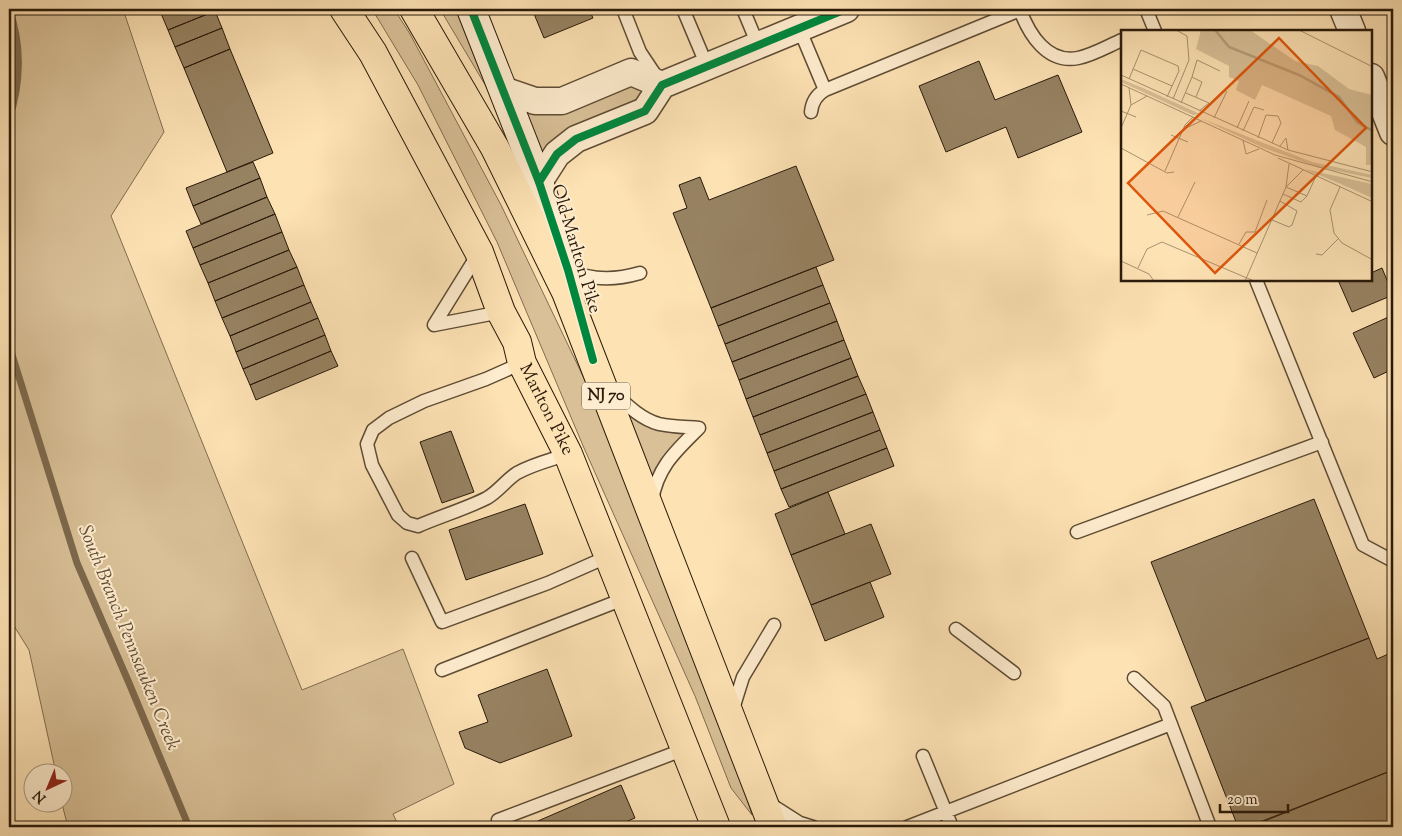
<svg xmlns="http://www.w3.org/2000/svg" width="1402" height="836" viewBox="0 0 1402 836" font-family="'Sorts Mill Goudy',serif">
<rect width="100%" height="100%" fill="#fde2b4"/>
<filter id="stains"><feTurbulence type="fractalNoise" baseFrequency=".004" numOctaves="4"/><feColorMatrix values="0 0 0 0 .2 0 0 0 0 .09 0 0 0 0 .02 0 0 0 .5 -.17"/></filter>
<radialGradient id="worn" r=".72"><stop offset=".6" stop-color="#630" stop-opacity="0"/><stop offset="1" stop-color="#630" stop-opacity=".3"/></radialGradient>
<path fill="#d9c097" stroke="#816d50" d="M9,9H123L164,132L111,216L302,690L403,649L454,784L393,814L399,827H68L62,804V774L56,773L29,650L9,618Z
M372,9H394L410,34L501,205L592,395L741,780L752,815L731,788L695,696L584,448L497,242L418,85Z
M440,9H458L487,88Z
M631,72L662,85L577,139L539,182L503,90L535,101Z
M600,379L643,417L699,428L655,485Z"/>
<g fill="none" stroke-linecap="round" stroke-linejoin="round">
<path stroke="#7d694d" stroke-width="7" d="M9,119C21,84 22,44 9,9
M9,345L77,563L129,683L189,827"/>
</g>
<path fill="#978262" stroke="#291a0a" d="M165,9H214L215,11L168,30L160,11Z
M532,9H589L593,18L544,38Z
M215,11L222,28L175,47L168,30Z
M222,28L230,49L184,68L175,47Z
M230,49L273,153L227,172L184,68Z
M979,61L995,100L1058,75L1082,132L1018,158L1006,127L946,152L919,86Z
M253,162L260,178L193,206L186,188Z
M796,166L834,260L711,308L673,213L687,208L679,185L700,177L709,200Z
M260,178L267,197L201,224L193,206Z
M267,197L275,214L193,248L186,231Z
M275,214L282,232L200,265L193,248Z
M282,232L289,250L208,283L200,265Z
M289,250L297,267L215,301L208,283Z
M297,267L304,285L222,318L215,301Z
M816,267L823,285L718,326L711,308Z
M1382,268L1393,295L1352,312L1338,280H1371V273Z
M304,285L311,302L230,336L222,318Z
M823,285L830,303L725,344L718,326Z
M311,302L318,318L236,352L230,336Z
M830,303L837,321L732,362L725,344Z
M1393,315V347L1389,349L1393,359V369L1374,378L1353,333Z
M318,318L325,335L243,369L236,352Z
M837,321L844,340L739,380L732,362Z
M325,335L331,351L250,385L243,369Z
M844,340L851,358L746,399L739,380Z
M331,351L338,366L256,400L250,385Z
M851,358L858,376L753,417L746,399Z
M858,376L866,394L760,435L753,417Z
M866,394L873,412L767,453L760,435Z
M873,412L880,430L774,471L767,453Z
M880,430L887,448L781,489L774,471Z
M451,431L474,492L442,503L420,442Z
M887,448L894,466L789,507L781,489Z
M828,492L845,534L791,555L775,514Z
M1314,499L1369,638L1206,701L1151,562Z
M525,504L543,554L466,580L449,530Z
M871,524L891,574L811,605L791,555Z
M870,582L884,617L825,641L811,605Z
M1369,638L1377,659L1393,652V770L1247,827H1238L1191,707Z
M547,669L572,736L500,763L465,748L459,732L488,722L478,695Z
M1393,770V827H1264L1262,822Z
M621,785L635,818L613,827H524Z"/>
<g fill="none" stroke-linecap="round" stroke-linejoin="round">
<defs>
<path id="lane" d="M623,9L640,52L658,79
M683,9L707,66
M743,9L758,45
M1146,9L1155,31
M799,28L825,90
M811,112C812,102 816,95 825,90L1020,10C1029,34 1047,64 1078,58C1093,55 1108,46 1122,40
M478,254L434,325L501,312
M569,270C592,281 616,280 640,273
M1256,280L1363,545L1393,561
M522,363L486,379L424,401L389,418L373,430L367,444L372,465L398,515L407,523L418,526C441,516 465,509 487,498C499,491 506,480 517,473C533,464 551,460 568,454
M611,390C625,403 640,419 659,424C672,427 686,427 699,428C676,451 658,466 652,500
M1077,532L1322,442
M412,558L442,622L548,583L609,556
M956,629L1014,673
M442,670L626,598
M1134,678L1164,706L1210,827
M732,712L743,677L774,625
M923,756L952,827
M767,802L800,823L813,827
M498,820L685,749
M907,827L1171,724"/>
<path id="street" d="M1343,9L1352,31
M1371,77L1393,132
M503,90L535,101H562L631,72L662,85
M539,182L557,154L576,139L645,111L662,85L846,9"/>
<path id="secondary" d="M471,9L539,182L574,291"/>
<g id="highway">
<path id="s1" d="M344,9L373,53L479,252L501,312L517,342L522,363L568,454L716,827"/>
<path d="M414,9L495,148L566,292L773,827"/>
</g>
</defs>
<use href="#lane" stroke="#5e4c34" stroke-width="15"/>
<use href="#street" stroke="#5e4c34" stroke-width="29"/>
<use href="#secondary" stroke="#291a0a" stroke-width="30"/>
<use href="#highway" stroke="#291a0a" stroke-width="30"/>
<use href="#lane" stroke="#feecce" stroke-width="12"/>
<use href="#street" stroke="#feecce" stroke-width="26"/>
<use href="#secondary" stroke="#feecce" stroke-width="28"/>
<use href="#highway" stroke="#fde2b4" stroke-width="28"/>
<defs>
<path id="cycleway" d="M471,9L539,182L568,270L593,360
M539,182L557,154L576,139L645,111L662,85L846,9"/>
</defs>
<use href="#cycleway" stroke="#feecce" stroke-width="11"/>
<use href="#cycleway" stroke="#00873e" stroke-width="8"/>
</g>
<g text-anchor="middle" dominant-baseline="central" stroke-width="4" stroke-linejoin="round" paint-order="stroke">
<rect fill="#feecce" stroke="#695945" stroke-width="1" x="582" y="382.5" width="48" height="27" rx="4"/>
<g font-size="16" font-weight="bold" fill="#291a0a">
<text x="606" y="396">NJ 70</text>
</g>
<g font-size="18" fill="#291a0a" stroke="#feecce">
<text transform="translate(575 249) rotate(73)">Old Marlton Pike</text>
<text stroke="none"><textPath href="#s1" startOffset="450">Marlton Pike</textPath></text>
</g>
<g font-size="19" font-style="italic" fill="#614f37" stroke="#feecce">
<text transform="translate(128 638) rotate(68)">South Branch Pennsauken Creek</text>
</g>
</g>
<g transform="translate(1121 30)">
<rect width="251" height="251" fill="#fde2b4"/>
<path d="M80,0H129L174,31L197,36L228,59L251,65V135H245V117L214,100L210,86L141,55L134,70L115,60L118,51L108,47V36L75,19ZM0,49L22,58L79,84L72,85L0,52ZM79,88L191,132L251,145V148L197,137L140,117ZM183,139L251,154V168L220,154Z" fill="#d9c097"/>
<path fill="none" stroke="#b59e7a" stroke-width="2.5" d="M94,0L108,17L178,45L218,67L236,92L252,101"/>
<path fill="none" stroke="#a89270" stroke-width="1" d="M178,0L252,37M12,39L51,56M0,45L167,120L252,142M71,47L76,30L99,41M8,49L20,20L57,36L58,41L46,67M0,54L154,125L252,152M65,63L88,73L78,81M52,69L68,30L66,6L55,0M60,73L71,47L81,52L75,67M10,75L26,66M0,81L15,87M93,88L106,61M0,98L10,75L8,58M116,98L128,71M63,99L80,91M122,101L133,77L143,80M50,105L67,112M137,108L145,85L157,86L160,93L151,113M122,110L125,124L138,119M159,116L165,108L167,120M0,118L46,143L53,142M157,128L252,172M44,141L64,95L72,87M165,157L186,166L195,146M165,157L182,140M219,157L209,180L213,203L221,213L252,230M162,164L180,172L186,166M26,185L42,181L136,223M57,187L74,152M151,190L168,197L171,195L176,181L159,171M118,214L125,202H134L146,170M195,224L201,225L217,209M0,231L28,244L33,251M17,238L26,219L41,212L133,251M124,251L165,157L168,134"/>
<path fill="#de560c" fill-opacity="0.15" stroke="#de560c" stroke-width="2.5" d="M158,8L245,98L94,243L7,153Z"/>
<rect width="251" height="251" fill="none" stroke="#291a0a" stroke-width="2.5"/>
</g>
<rect width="1402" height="836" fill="none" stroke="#fde2b4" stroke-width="30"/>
<rect x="10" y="10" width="1382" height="816" fill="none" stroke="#291a0a" stroke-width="2.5"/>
<rect x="15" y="15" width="1372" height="806" fill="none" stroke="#291a0a"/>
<g transform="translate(48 788) rotate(224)"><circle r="24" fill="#feecce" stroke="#a99880"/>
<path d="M0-4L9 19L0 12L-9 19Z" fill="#8f2418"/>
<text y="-8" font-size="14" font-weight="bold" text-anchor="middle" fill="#291a0a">N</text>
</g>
<path d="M1220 804v8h68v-8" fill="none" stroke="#291a0a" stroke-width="2.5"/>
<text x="1227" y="804" font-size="15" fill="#291a0a" stroke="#feecce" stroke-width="4" paint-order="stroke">20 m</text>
<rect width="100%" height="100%" filter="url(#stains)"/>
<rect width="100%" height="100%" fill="url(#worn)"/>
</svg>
